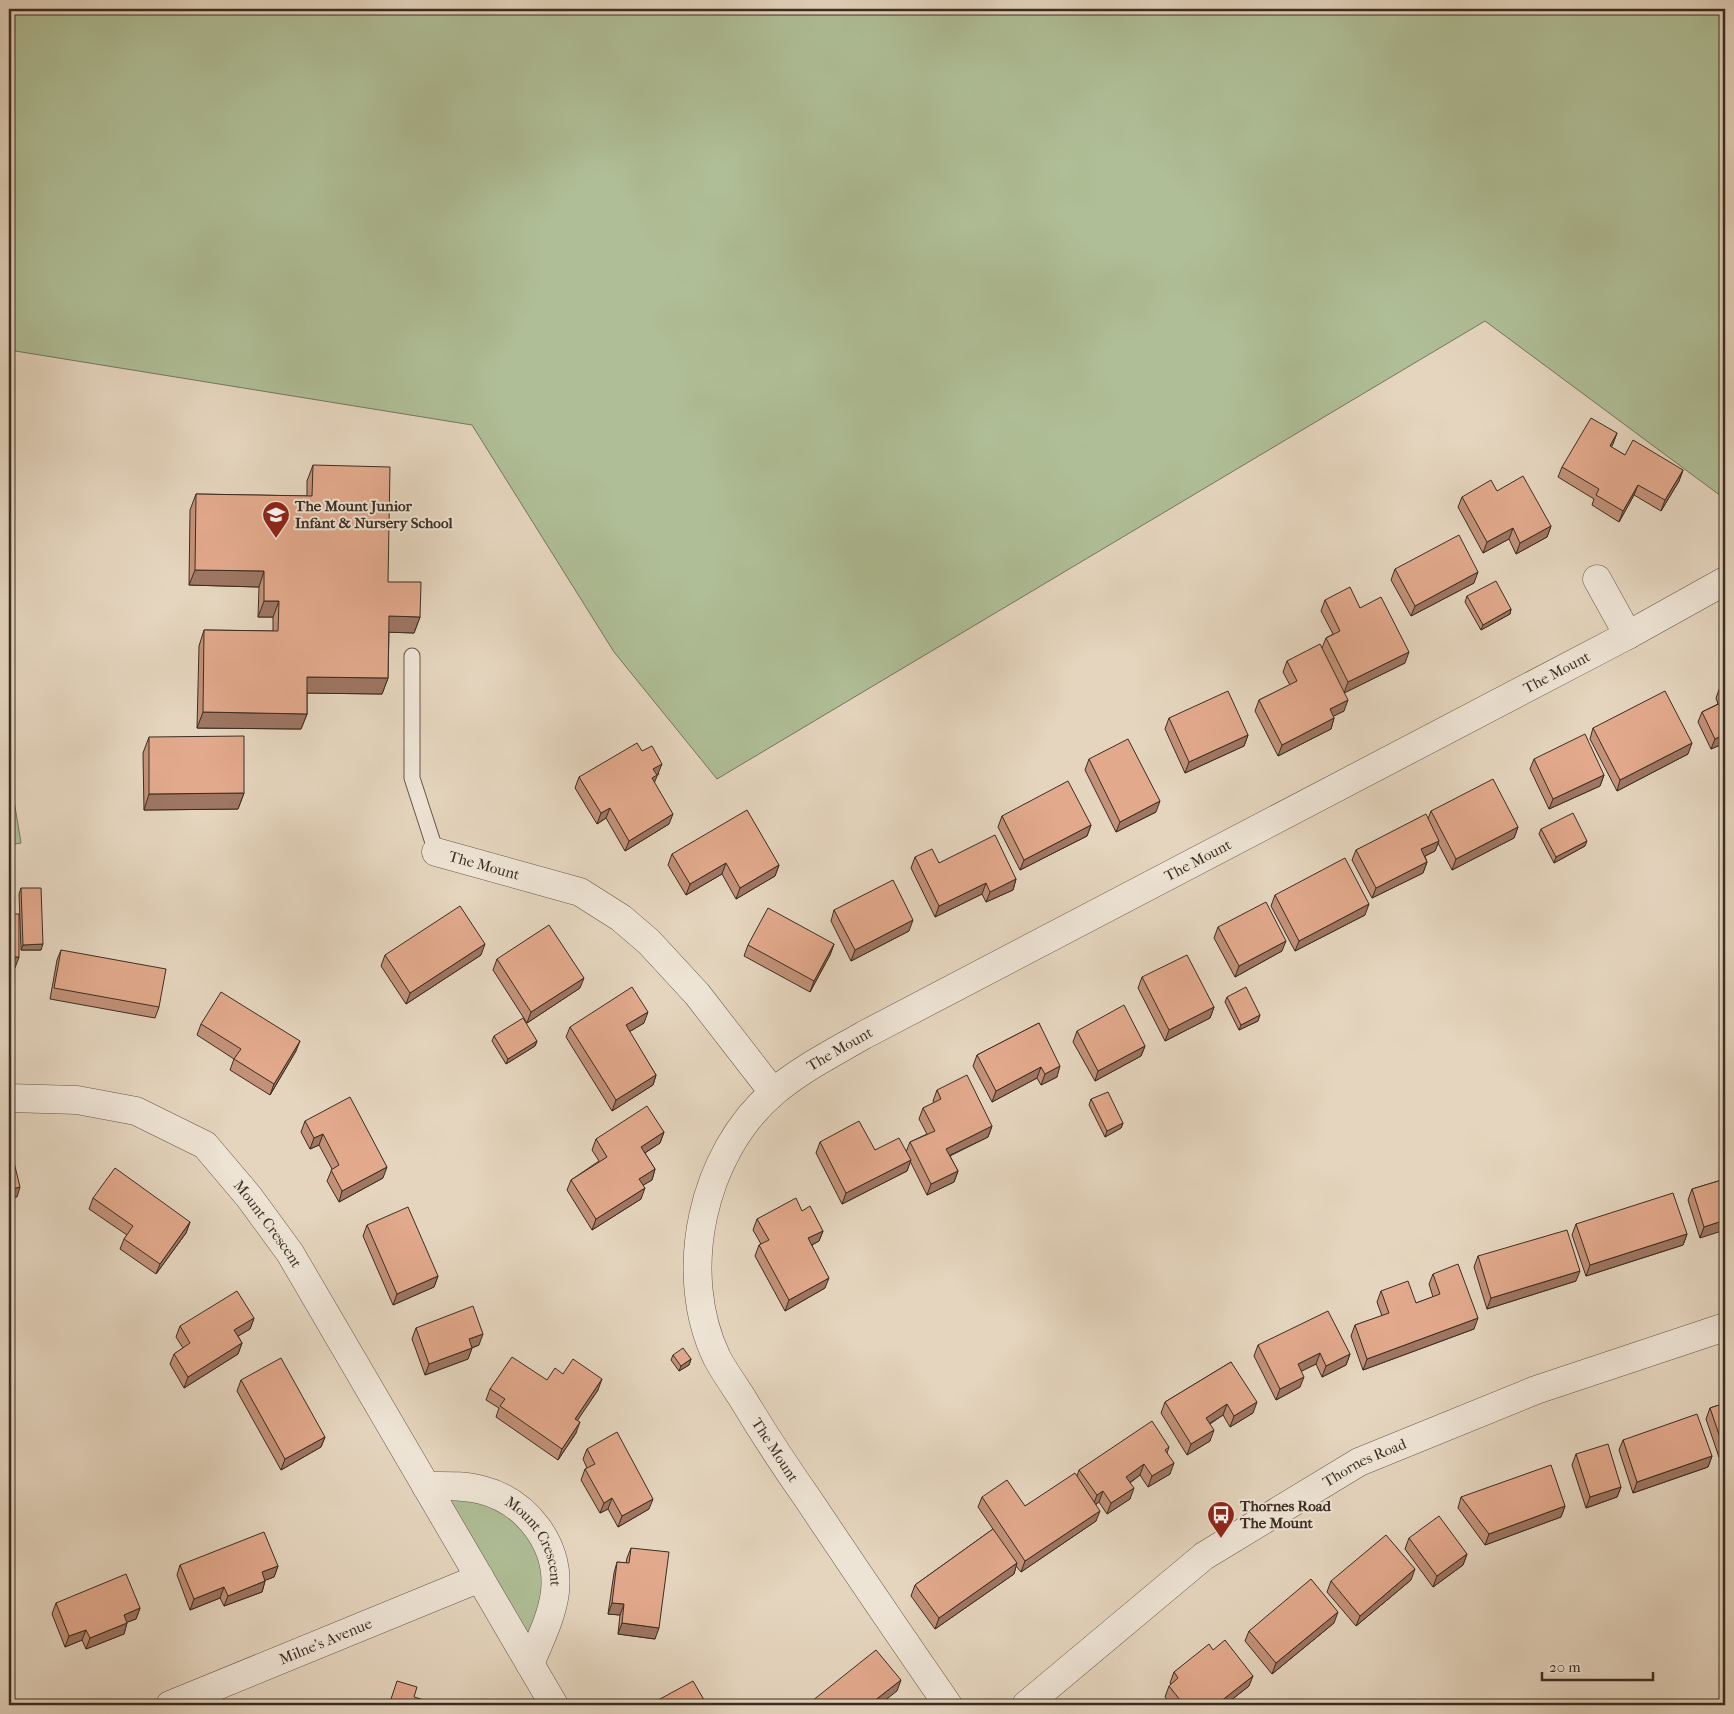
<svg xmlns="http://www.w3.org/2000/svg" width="1734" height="1714" viewBox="0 0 1734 1714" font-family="'IM FELL French Canon',serif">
<rect width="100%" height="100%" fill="#e5d5be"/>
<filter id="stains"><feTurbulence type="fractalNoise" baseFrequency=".004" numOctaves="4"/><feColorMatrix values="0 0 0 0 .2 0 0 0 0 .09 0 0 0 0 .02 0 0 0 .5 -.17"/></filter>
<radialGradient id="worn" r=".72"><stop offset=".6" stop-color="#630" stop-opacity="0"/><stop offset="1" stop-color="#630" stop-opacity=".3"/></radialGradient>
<path fill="#afbe96" stroke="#76765c" d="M9,9H1725V499L1485,321L717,779L614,652L472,425L9,350Z
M9,770L21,843L9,845Z
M426,1486L483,1490L555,1565L530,1664Z"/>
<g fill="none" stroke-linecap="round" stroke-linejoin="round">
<defs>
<path id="service" d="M412,656V778L436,852"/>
<g id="minor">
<path d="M1597,579L1628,635"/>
<path id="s1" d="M436,852L580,892L621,918L649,942L697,994L773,1092"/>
<path id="s2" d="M9,1098L77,1100L136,1111L205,1145L249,1197L290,1253L554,1705"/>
<path id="s3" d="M426,1486C445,1486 464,1485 482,1490C528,1502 560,1546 555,1592C552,1617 539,1642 530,1664"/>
<path id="s4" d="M170,1705L480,1578"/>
<path id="s5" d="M948,1705C901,1637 854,1568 808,1499C784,1465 762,1431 741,1396C733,1384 724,1371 717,1358C676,1273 702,1153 774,1092C801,1069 833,1053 864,1035L1628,635L1725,581"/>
</g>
<g id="tertiary">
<path id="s6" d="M1026,1705L1204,1556L1359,1462L1536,1390L1725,1327"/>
</g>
</defs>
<use href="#service" stroke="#665748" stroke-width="17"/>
<use href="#minor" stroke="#665748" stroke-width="29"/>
<use href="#tertiary" stroke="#665748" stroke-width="29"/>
<use href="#service" stroke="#eee4d5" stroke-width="15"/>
<use href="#minor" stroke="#eee4d5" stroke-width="28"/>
<use href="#tertiary" stroke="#eee4d5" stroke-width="28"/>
</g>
<path fill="#c29178" stroke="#3c2d21" d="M1617,433L1611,447L1625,455L1683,470L1679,481L1661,511L1634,495L1619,522L1592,505L1594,499L1558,477L1562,467Z
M313,465L388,582L420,617L414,633L389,632L388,678L382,694L307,693V714L301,729L197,728L199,646L204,630L273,631V617H258L259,587L189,585L190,510L196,494L307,496V481Z
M1497,491L1551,526L1547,537L1516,554L1509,539L1483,553L1458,507L1462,497Z
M1395,569L1474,583L1411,616L1391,580Z
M1467,596L1511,609L1510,614L1481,630L1465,602Z
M1325,600L1360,608L1405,663L1344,693V711L1333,716L1334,718L1331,729L1278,756L1255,711L1259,700L1290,685L1283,672L1287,661L1322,648L1326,638L1333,634L1321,611Z
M1725,685V743L1711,749L1698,722L1702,712L1718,704L1716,698L1720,687Z
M1169,718L1248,735L1244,746L1185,773L1165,729Z
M1593,728L1688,754L1617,791L1590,739Z
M149,737L244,793L238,809L144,810L143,753Z
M642,751L659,774L657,775L654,782L669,824L625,851L606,818L597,824L575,788L579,777Z
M1089,759L1156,812L1116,832L1085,770Z
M1534,759L1604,775L1600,786L1549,809L1530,769Z
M1431,811L1518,827L1514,838L1452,870L1438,843L1435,851L1425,856L1427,862L1423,873L1372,898L1352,860L1356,850L1428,819Z
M1002,816L1091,825L1087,836L1020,870L998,827Z
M1541,829L1585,846L1554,863L1539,834Z
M672,854L779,865L775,876L736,899L722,874L686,895L668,865Z
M915,857L939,863L1016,879L1013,890L986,902L982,894L935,917L911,868Z
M21,888L41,950H21L19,894Z
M1275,895L1365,915L1295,951L1271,906Z
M834,910L909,931L851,961L831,921Z
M1218,927L1282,951L1235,977L1214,938Z
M834,944L830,955L810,992L744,956L748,945Z
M61,950L159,1007L155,1018L50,999L57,960Z
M385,955H481L406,1004L381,966Z
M497,959L580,988L527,1023L493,970Z
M1142,977L1214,1007L1210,1018L1165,1041L1138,988Z
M1227,997L1258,1021L1239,1030L1225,1002Z
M644,1023L629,1032L656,1075L653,1085L612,1111L566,1037L570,1027Z
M1039,1023L1057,1077L1041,1085L1037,1078L992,1102L973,1066L977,1055Z
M201,1024L296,1051L270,1095L230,1070L234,1059L197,1035Z
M1077,1031L1145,1046L1141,1056L1095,1081L1073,1042Z
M494,1036L537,1041L535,1046L506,1064L492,1041Z
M937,1090L992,1126L988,1137L950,1156L958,1171L954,1182L927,1195L910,1161L907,1171L842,1204L816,1153L820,1142L875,1150L906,1152L910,1142L927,1134L919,1119L923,1108L934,1103L933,1101Z
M1091,1099L1123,1123L1121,1128L1105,1137L1089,1105Z
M305,1121L383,1178L339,1202L327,1181L332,1169L319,1145L310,1149L301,1132Z
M664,1132L660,1143L645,1153L655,1169L652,1180L643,1185L641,1199L592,1230L567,1190L571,1180L599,1161L592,1150L596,1139Z
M1725,1179L1700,1238L1688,1200L1692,1189Z
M93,1198L190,1222L186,1233L156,1274L120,1249L124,1239L127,1235L89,1209Z
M802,1211L823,1231L819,1241L812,1245L825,1288L785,1311L755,1256L759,1245L761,1244L753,1230L757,1219Z
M1576,1224L1687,1234L1683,1245L1586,1276L1572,1235Z
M367,1225L438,1276L434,1287L393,1305L363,1236Z
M1478,1256L1576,1281L1487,1309L1474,1267Z
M1433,1274L1474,1329L1363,1370L1351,1336L1355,1325L1382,1316L1377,1302L1381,1291L1416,1303L1433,1297L1429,1284Z
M254,1318L250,1329L238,1336L242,1343L238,1354L184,1388L170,1364L174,1354L183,1348L176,1337L180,1326Z
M416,1328L479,1345L472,1348L468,1359L425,1375L412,1339Z
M1258,1345L1350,1354L1346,1365L1322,1377L1316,1364L1301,1371L1300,1387L1276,1400L1254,1356Z
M673,1355L691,1359L689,1365L679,1371L671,1360Z
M1231,1362L1253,1413L1230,1427L1223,1415L1210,1424V1441L1187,1455L1161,1413L1165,1402Z
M563,1374L598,1390L577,1420L576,1433L558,1460L496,1417L499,1408L486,1400L490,1389L547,1380Z
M241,1380L325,1437L321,1447L281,1470L237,1391Z
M1725,1403V1461L1721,1463L1706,1419L1710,1408Z
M1623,1440L1712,1456L1708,1467L1633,1493L1619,1450Z
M1169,1447L1167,1453L1170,1474L1148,1487L1140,1475L1130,1483V1499L1107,1514L1099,1502L1096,1504V1521L1021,1572L1016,1566L1014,1574L935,1629L911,1596L915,1585L993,1529L978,1507L982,1497L1025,1506L1077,1476L1079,1470Z
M587,1449L649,1509L618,1527L608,1509L600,1513L581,1480L585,1469L587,1468L583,1459Z
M1576,1454L1621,1487L1617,1497L1586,1508L1572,1465Z
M1461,1497L1565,1506L1561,1517L1485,1545L1458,1508Z
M1409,1538L1467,1554L1463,1565L1433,1587L1405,1549Z
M631,1548L655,1639L618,1634L620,1615L608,1614L614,1573L617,1562L626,1563L627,1558Z
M180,1565L278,1566L274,1577L265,1580V1581L262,1592L224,1606L220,1598L190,1610L177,1575Z
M1411,1580L1356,1626L1327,1592L1331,1581Z
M56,1603L140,1608L136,1619L127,1622L124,1634L86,1649L82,1640L65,1647L52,1614Z
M1334,1623L1272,1674L1245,1641L1249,1631Z
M1213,1650L1249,1686L1225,1705H1172L1165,1697L1169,1686L1171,1684L1170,1683L1174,1672Z"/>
<path fill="#9e7662" stroke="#3c2d21" d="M1617,433L1613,444L1606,457L1610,446Z
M1683,470L1679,481L1661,511L1665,500Z
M1638,485L1634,495L1619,522L1623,511Z
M1551,526L1547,537L1516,554L1520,543Z
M1513,528L1509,539L1483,553L1487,542Z
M195,570L264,571L259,587L189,585Z
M1478,572L1474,583L1411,616L1415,606Z
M264,601H279L273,617H258Z
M1511,609L1510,614L1481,630L1483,625Z
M389,616L420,617L414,633L383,632Z
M1409,652L1405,663L1344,693L1348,682Z
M307,677L388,678L382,694L302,693Z
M1348,700L1344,711L1326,720L1330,709Z
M203,712L307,714L301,729L197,728Z
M1334,718L1331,729L1278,756L1282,745Z
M1725,734V743L1711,749L1715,739Z
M1248,735L1244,746L1185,773L1189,762Z
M1692,743L1688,754L1617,791L1620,780Z
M662,764L653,786L648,789L653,769Z
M1604,775L1600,786L1549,809L1553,799Z
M244,793L238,809L144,810L149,794Z
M1160,801L1156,812L1116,832L1120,822Z
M610,808L606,818L597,824L601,813Z
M673,814L669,824L625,851L629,841Z
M1091,825L1087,836L1020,870L1024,860Z
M1518,827L1514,838L1452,870L1456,859Z
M1439,841L1435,851L1417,860L1421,849Z
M1587,841L1585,846L1554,863L1556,857Z
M1427,862L1423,873L1372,898L1376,888Z
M726,863L722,874L686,895L690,884Z
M779,865L775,876L736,899L740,888Z
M1016,879L1013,890L986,902L990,892Z
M986,883L982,894L935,917L939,906Z
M1369,904L1365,915L1295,951L1299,941Z
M913,920L909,931L851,961L855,950Z
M1286,941L1282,951L1235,977L1239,966Z
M43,944L41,950H21L23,945Z
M485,944L481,955L406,1004L410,993Z
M834,944L830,955L810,992L814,981Z
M9,957H19L15,968H9Z
M584,978L580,988L527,1023L531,1012Z
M1214,1007L1210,1018L1165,1041L1169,1030Z
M648,1012L644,1023L622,1036L626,1025Z
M1260,1015L1258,1021L1239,1030L1241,1025Z
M300,1041L296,1051L270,1095L274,1084Z
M537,1041L535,1046L506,1064L508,1059Z
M1145,1046L1141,1056L1095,1081L1098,1071Z
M1060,1066L1057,1077L1041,1085L1045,1074Z
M1041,1067L1037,1078L992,1102L996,1091Z
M656,1075L653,1085L612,1111L616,1100Z
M1123,1123L1121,1128L1105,1137L1107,1131Z
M992,1126L988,1137L942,1159L946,1149Z
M664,1132L660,1143L637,1158L641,1147Z
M323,1134L319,1145L310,1149L314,1138Z
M911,1160L907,1171L842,1204L846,1193Z
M387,1167L383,1178L339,1202L342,1191Z
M655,1169L652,1180L635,1190L639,1179Z
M958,1171L954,1182L927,1195L931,1184Z
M20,1187L17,1197L9,1199V1190Z
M645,1188L641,1199L592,1230L596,1219Z
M1725,1220V1230L1700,1238L1704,1227Z
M190,1222L186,1233L156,1274L160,1264Z
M823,1231L819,1241L804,1249L808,1238Z
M1687,1234L1683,1245L1586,1276L1590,1265Z
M1580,1271L1576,1281L1487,1309L1491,1298Z
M438,1276L434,1287L393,1305L397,1294Z
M829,1278L825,1288L785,1311L789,1300Z
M254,1318L250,1329L230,1341L234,1330Z
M1478,1318L1474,1329L1363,1370L1367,1359Z
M483,1334L479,1345L465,1350L469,1339Z
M242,1343L238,1354L184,1388L188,1377Z
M472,1348L468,1359L425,1375L429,1364Z
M1320,1353L1316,1364L1294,1375L1298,1364Z
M1350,1354L1346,1365L1322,1377L1326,1366Z
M691,1359L689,1365L679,1371L681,1366Z
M1304,1377L1300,1387L1276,1400L1280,1389Z
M602,1379L598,1390L571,1430L575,1419Z
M1257,1402L1253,1413L1230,1427L1234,1416Z
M1227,1404L1223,1415L1202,1428L1206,1418Z
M580,1422L576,1433L558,1460L562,1449Z
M1214,1430L1210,1441L1187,1455L1191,1444Z
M325,1437L321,1447L281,1470L285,1459Z
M1725,1452V1461L1721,1463Z
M1712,1456L1708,1467L1633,1493L1637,1482Z
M1174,1463L1170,1474L1148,1487L1152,1476Z
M1144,1464L1140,1475L1122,1488L1126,1477Z
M1621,1487L1617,1497L1586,1508L1590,1497Z
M1134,1488L1130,1499L1107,1514L1111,1503Z
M1103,1491L1099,1502L1093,1506L1097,1495Z
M612,1498L608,1509L600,1513L604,1503Z
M653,1499L649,1509L618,1527L622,1516Z
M1565,1506L1561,1517L1485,1545L1489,1534Z
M1100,1511L1096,1521L1021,1572L1025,1561Z
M1467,1554L1463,1565L1433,1587L1437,1576Z
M1017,1563L1014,1574L935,1629L939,1618Z
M278,1566L274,1577L258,1583L262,1572Z
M1415,1569L1411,1580L1356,1626L1360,1616Z
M265,1581L262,1592L224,1606L228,1596Z
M224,1587L220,1598L190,1610L194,1599Z
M612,1603L624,1604L620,1615L608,1614Z
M140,1608L136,1619L120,1625L124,1615Z
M1338,1612L1334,1623L1272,1674L1276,1663Z
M127,1623L124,1634L86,1649L90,1638Z
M622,1623L659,1628L655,1639L618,1634Z
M86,1630L82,1640L65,1647L69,1636Z
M1253,1676L1249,1686L1225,1705H1216Z
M901,1680L897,1691L879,1705H869Z"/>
<path fill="#e2a98c" stroke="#3c2d21" d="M1591,418L1617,433L1610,446L1625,455L1633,440L1683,470L1665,500L1638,485L1623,511L1596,495L1599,489L1562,467Z
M313,465L390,467L388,582H421L420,617L389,616L388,678L307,677V714L203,712L204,630L278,631L279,601H264V571L195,570L196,494L312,496Z
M1523,476L1551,526L1520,543L1513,528L1487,542L1462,497L1491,480L1497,491Z
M1459,535L1478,572L1415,606L1395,569Z
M1496,581L1511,609L1483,625L1467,596Z
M1350,587L1360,608L1381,597L1409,652L1348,682L1326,638L1340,631L1325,600Z
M1320,644L1348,700L1330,709L1334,718L1282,745L1259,700L1297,681L1287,661Z
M1725,685V700L1720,687Z
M1228,691L1248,735L1189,762L1169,718Z
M1665,691L1692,743L1620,780L1593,728Z
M1725,701V734L1715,739L1702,712Z
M1585,734L1604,775L1553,799L1534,759Z
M244,736V793L149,794V737Z
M1128,739L1160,801L1120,822L1089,759Z
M637,743L642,751L652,746L662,764L653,769L657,775L652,778L673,814L629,841L610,808L601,813L579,777Z
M1493,779L1518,827L1456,859L1431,811Z
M1068,781L1091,825L1024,860L1002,816Z
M747,810L779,865L740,888L726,863L690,884L672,854Z
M1573,813L1587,841L1556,857L1541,829Z
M1426,814L1439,841L1421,849L1427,862L1376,888L1356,850Z
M995,835L1016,879L990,892L986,883L939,906L915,857L932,849L939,863Z
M1345,858L1369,904L1299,941L1275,895Z
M893,880L913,920L855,950L834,910Z
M21,888H41L43,944L23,945Z
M1266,902L1286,941L1239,966L1218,927Z
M460,906L485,944L410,993L385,955Z
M768,908L834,944L814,981L748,945Z
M9,914H19V957H9Z
M549,925L584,978L531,1012L497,959Z
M61,950L166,969L159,1007L54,988Z
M1187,955L1214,1007L1169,1030L1142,977Z
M632,987L648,1012L626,1025L656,1075L616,1100L570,1027Z
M1246,987L1260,1015L1241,1025L1227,997Z
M221,992L300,1041L274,1084L234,1059L241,1049L201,1024Z
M1124,1005L1145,1046L1098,1071L1077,1031Z
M523,1018L537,1041L508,1059L494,1036Z
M1039,1023L1060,1066L1045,1074L1041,1067L996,1091L977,1055Z
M967,1075L992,1126L946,1149L958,1171L931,1184L910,1142L935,1131L923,1108L941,1099L937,1090Z
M1108,1092L1123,1123L1107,1131L1091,1099Z
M350,1097L387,1167L342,1191L331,1170L339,1165L323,1134L314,1138L305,1121Z
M647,1106L664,1132L641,1147L655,1169L639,1179L645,1188L596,1219L571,1180L607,1157L596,1139Z
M859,1121L875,1150L899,1138L911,1160L846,1193L820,1142Z
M9,1154H12L20,1187L9,1190Z
M115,1168L190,1222L160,1264L124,1239L133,1226L93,1198Z
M1725,1179V1220L1704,1227L1692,1189Z
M1673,1193L1687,1234L1590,1265L1576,1224Z
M796,1198L802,1211L810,1206L823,1231L808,1238L829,1278L789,1300L759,1245L769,1240L757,1219Z
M408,1207L438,1276L397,1294L367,1225Z
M1567,1230L1580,1271L1491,1298L1478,1256Z
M1458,1264L1478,1318L1367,1359L1355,1325L1389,1313L1381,1291L1408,1281L1416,1303L1440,1294L1433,1274Z
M237,1291L254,1318L234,1330L242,1343L188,1377L174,1354L190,1343L180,1326Z
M473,1306L483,1334L469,1339L472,1348L429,1364L416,1328Z
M1328,1311L1350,1354L1326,1366L1320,1353L1298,1364L1304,1377L1280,1389L1258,1345Z
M683,1348L691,1359L681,1366L673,1355Z
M512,1357L547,1380L555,1368L563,1374L573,1359L602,1379L575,1419L580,1422L562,1449L500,1406L505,1399L490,1389Z
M281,1358L325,1437L285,1459L241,1380Z
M1231,1362L1257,1402L1234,1416L1227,1404L1206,1418L1214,1430L1191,1444L1165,1402Z
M1725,1403V1452L1710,1408Z
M1697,1414L1712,1456L1637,1482L1623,1440Z
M1152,1421L1169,1447L1165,1450L1174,1463L1152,1476L1144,1464L1126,1477L1134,1488L1111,1503L1103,1491L1097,1495L1079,1470Z
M617,1432L653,1499L622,1516L612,1498L604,1503L585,1469L595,1464L587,1449Z
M1608,1444L1621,1487L1590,1497L1576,1454Z
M1551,1465L1565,1506L1489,1534L1461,1497Z
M1075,1473L1100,1511L1025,1561L982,1497L1007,1480L1025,1506Z
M1439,1516L1467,1554L1437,1576L1409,1538Z
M993,1529L1017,1563L939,1618L915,1585Z
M264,1532L278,1566L262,1572L265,1581L228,1596L224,1587L194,1599L180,1565Z
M1386,1535L1415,1569L1360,1616L1331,1581Z
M631,1548L669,1552L659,1628L622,1623L624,1604L612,1603L617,1562L629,1563Z
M126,1574L140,1608L124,1615L127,1623L90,1638L86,1630L69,1636L56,1603Z
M1311,1579L1338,1612L1276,1663L1249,1631Z
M1225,1640L1253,1676L1216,1705H1184L1169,1686L1178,1678L1174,1672L1209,1644L1213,1650Z
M876,1650L901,1680L869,1705H807Z
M397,1681L417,1687L414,1697L441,1705H389Z
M693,1681L707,1705H649Z
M460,1701L476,1705H459Z"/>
<defs>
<symbol id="school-pin" viewBox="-11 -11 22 30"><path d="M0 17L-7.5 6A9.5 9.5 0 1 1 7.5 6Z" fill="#8f2418" stroke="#eee4d5"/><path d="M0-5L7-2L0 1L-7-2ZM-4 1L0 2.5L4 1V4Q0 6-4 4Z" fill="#fff"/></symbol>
<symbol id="bus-pin" viewBox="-11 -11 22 30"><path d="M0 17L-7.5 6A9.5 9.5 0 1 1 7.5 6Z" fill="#8f2418" stroke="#eee4d5"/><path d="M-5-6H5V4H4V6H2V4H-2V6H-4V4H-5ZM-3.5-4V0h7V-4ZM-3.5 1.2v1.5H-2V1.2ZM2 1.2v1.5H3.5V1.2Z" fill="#fff"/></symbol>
</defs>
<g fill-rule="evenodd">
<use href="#school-pin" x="260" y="499" width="32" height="43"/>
<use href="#bus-pin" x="1205" y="1499" width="32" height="43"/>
</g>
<g text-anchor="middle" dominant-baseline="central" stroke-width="4" stroke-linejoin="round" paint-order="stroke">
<g font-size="15" font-weight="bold" fill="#3c2d21" stroke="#eee4d5" text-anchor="start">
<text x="295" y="506">The Mount Junior<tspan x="295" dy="17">Infant &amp; Nursery School</tspan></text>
<text x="1240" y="1506">Thornes Road<tspan x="1240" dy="17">The Mount</tspan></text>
</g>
<g font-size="15" fill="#3c2d21" stroke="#eee4d5">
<text stroke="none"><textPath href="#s5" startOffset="1596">The Mount</textPath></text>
<text stroke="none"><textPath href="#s5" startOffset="1191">The Mount</textPath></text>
<text stroke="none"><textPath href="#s1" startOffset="50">The Mount</textPath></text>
<text stroke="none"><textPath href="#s5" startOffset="786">The Mount</textPath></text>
<text stroke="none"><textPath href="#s2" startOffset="306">Mount Crescent</textPath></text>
<text transform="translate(775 1450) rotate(57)">The Mount</text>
<text stroke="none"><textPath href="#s6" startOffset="418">Thornes Road</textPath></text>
<text stroke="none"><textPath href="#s3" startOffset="135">Mount Crescent</textPath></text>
<text stroke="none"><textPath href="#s4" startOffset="168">Milne's Avenue</textPath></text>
</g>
</g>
<rect width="1734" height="1714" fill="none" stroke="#e5d5be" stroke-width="30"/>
<rect x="10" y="10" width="1714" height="1694" fill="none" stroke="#3c2d21" stroke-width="2.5"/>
<rect x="15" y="15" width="1704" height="1684" fill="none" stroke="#3c2d21"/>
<path d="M1542 1672v8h111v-8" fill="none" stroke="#3c2d21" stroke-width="2.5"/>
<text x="1549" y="1672" font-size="15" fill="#3c2d21" stroke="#eee4d5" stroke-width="4" paint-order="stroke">20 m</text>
<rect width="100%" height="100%" filter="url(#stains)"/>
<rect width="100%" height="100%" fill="url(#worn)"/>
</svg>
